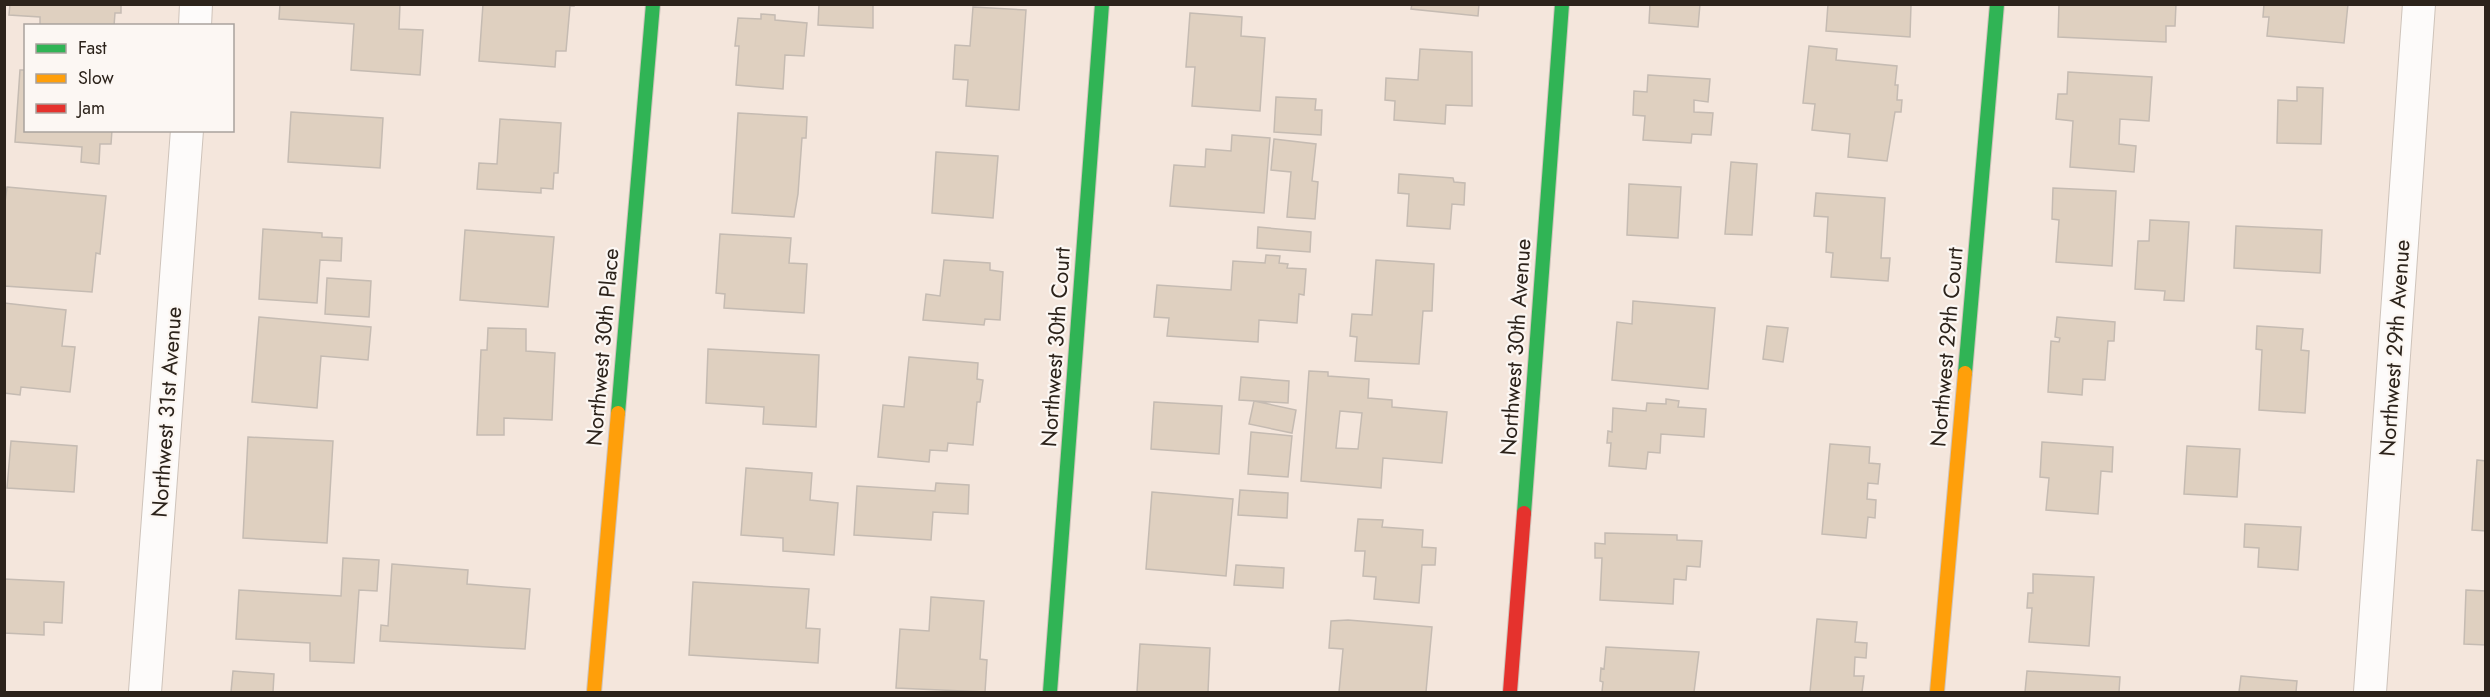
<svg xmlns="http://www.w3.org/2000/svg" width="2490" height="697" viewBox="0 0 2490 697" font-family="Jost,sans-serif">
<rect width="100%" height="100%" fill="#f4e6dc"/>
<path fill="#dfd0c0" stroke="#c5bbb2" stroke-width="1.5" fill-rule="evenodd" d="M10,4H121V13H115L114,26H40V17L9,15Z
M280,4H400L399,29L423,30L420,75L351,70L354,24L279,19Z
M483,4H574V6H570L566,51H556L555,67L479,61Z
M819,4H873V28L818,25Z
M1412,4H1479L1478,16L1411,9Z
M1650,4H1700L1698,27L1649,23Z
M1828,4L1911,5L1910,37L1826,31Z
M2059,4H2176L2175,26H2166V42L2058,37Z
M2264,4H2348L2344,43L2267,36L2269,17H2263Z
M973,7L1026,10L1019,110L966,106L968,80L953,79L955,45L970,46Z
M1190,13L1242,17L1241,36L1265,38L1260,111L1192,106L1195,67H1186Z
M761,14L775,15V20L807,23L804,56L785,55L783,89L736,85L739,46H735L738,18L761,19Z
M1809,46L1837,49L1836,60L1897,66L1895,85H1898L1897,100H1902L1901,112H1895L1887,161L1848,157L1850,134L1812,130L1815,104L1803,103Z
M1420,49L1472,52V106L1446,105L1445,124L1394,120L1395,101L1385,100L1386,78L1418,80Z
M20,70H26V130H112L111,144H100L99,164L81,162L82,147L15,142Z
M2068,72L2152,77L2149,121L2120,119L2119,144L2136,146L2134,172L2070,167L2073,121L2056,119L2058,94H2067Z
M1648,75L1710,79L1708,102L1694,100V112L1713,113L1711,135L1692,134L1691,143L1643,140L1645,116L1633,115L1634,91L1647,92Z
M2297,87L2323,88L2321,144L2277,143L2278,100L2297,101Z
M1276,97L1316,99L1315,110H1322L1321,135L1274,132Z
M291,112L383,118L380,168L288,162Z
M738,113L807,117L806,138H802L798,194L794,217L732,213Z
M500,119L561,123L558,173H554L553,189L541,188V193L477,189L479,163L497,164Z
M1232,135L1270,138L1264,213L1170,206L1174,165L1205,167L1206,149L1231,151Z
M1274,139L1316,144L1312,181L1318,182L1315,219L1287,217L1291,172L1271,170Z
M936,152L998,156L993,218L932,213Z
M1731,162L1757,164L1752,235L1725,234Z
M1399,174L1453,178L1454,182L1465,183L1464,205L1452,204L1450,229L1407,226L1409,194L1398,193Z
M1629,184L1681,187L1678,238L1627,235Z
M7,187L106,196L100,254L96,253L92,292L4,286V210Z
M2053,188L2116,191L2112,266L2056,262L2059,220L2052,219Z
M1816,193L1885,198L1881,258H1890L1888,281L1831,277L1833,253L1826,252L1828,217L1814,216Z
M2150,220L2189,222L2184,301L2164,300L2165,291L2135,289L2138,241H2149Z
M2236,226L2322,230L2320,273L2234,268Z
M1258,227L1311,232L1310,252L1257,248Z
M263,229L322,233V237L342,238L341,261L320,260L317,303L259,299Z
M465,230L554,237L548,307L460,300Z
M720,234L791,238L789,263L807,264L804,313L724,308L725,294L716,293Z
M1266,255L1280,256L1279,263L1288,264L1287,268L1306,269L1304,295L1299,294L1297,323L1259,320L1258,342L1167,336L1169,318L1154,317L1157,285L1231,290L1233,261L1265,263Z
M944,260L990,263V270L1003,272L1000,320L985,319L984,325L923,320L926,294L940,296Z
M1376,260L1434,264L1432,311H1423L1419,364L1355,361L1357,337L1350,336L1352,314L1372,315Z
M327,278L371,281L369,317L325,314Z
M1633,301L1715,308L1708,389L1612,380L1617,322L1632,324Z
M4,303L66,310L62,346L75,347L70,392L21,387L20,395L4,393Z
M259,317L371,327L368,360L321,356L317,408L252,402Z
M2057,317L2115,322L2114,341H2108L2105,380L2083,379L2082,395L2048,392L2051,341L2059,342L2060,338L2055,337Z
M1767,326L1788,328L1783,362L1763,359Z
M2257,326L2303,329L2301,350L2309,351L2305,413L2259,410L2262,350L2256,349Z
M488,328L526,329V351L555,353L552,420L504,418V435H477L481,350H487Z
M708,349L819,355L816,427L763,424L764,407L706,403Z
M909,357L978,363L977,379L983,380L980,402H977L973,445L948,443L947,451L930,450L929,462L878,457L883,405L904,407Z
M1309,371L1328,372V376L1369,379L1368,398L1392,400V407L1447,412L1442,463L1383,458L1381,488L1301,481ZM1340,411L1362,413L1358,449L1336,448Z
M1241,377L1289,381L1288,403L1239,400Z
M1666,399L1679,401L1678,407L1706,409L1704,437L1661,434L1660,453L1648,452L1646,469L1609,466L1611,443H1607L1608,431L1612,432L1613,408L1646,411L1647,403L1666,404Z
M1254,401L1296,410L1292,433L1249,424Z
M1154,402L1222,406L1219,454L1151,449Z
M1251,432L1292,436L1288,477L1248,474Z
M248,437L333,441L327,543L243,538Z
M11,441L77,446L74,492L7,488Z
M2042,442L2113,447L2112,472L2101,471L2098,514L2046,510L2049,478L2040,477Z
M1830,444L1870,447L1869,463L1880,464L1878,484L1868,483L1867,499L1876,500L1875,518L1868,517L1866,538L1822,534Z
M2187,446L2240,449L2237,497L2184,494Z
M2477,460L2486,461V531L2472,530Z
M746,468L812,473L810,500L838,503L834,555L783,551V538L741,535Z
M936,483L969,485L968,514L933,512L931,540L854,535L857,486L935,491Z
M1240,490L1288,493L1287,518L1238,515Z
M1152,492L1233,499L1226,576L1146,569Z
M1358,519L1383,520L1382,527L1423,530L1422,547L1436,548L1435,565H1422L1419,603L1374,599L1376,577L1363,576L1365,551H1355Z
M2245,524L2301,527L2298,570L2258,567L2259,548L2244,547Z
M1605,533L1677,535V540L1702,541L1700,567L1687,566L1686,580L1674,579L1673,604L1600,600L1602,558H1595V543L1605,544Z
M343,558L379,560L377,591L359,590L354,663L310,661V643L236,639L239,590L341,596Z
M392,564L468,570L467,584L530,589L525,649L380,641L381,625L388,626Z
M1236,565L1284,568L1283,588L1234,585Z
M2033,574L2094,577L2089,646L2029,642L2032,608H2027L2028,593H2033Z
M4,579L64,582L62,623L44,622V635L4,633Z
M693,582L809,589L806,628L820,629L818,663L689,655Z
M2466,590L2486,591V645L2464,644Z
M931,597L984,601L980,659L987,660L985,692L896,688L900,629L929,631Z
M1817,619L1857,622L1855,642L1867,643L1866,658L1855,657L1854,676H1864L1862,692H1810Z
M1348,620L1432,627L1426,692H1339L1343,649L1329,648L1331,621Z
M1140,644L1210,648L1208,692H1137Z
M1606,647L1699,652L1694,692H1602L1603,682L1600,681L1601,668L1604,669Z
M233,671L274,674L273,692H231Z
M2027,671L2120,677L2119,692H2025Z
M2241,676L2297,681L2296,692H2239Z"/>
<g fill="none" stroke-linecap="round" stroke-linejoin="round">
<defs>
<path id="street" d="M195,26L196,4
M145,692L187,130
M2370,692L2419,4"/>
<path id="fast" d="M1965,373L1997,4
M618,413L653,4
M1524,513L1562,4
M1050,692L1102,4"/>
<path id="slow" d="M594,692L618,413
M1937,692L1965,373"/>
<path id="jam" d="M1510,692L1524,513"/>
</defs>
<use href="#street" stroke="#cec3ba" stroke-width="34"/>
<use href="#fast" stroke="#cec3ba" stroke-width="16"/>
<use href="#slow" stroke="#cec3ba" stroke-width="16"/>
<use href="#jam" stroke="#cec3ba" stroke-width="16"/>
<use href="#street" stroke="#fdfbfa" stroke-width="32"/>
<use href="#fast" stroke="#30b455" stroke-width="14"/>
<use href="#slow" stroke="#ff9f0a" stroke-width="14"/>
<use href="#jam" stroke="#e5322d" stroke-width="14"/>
</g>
<g text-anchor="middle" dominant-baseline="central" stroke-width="4.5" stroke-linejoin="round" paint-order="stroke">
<g font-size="22" fill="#2c231b" stroke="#fcf7f3">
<text transform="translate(602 347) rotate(-85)">Northwest 30th Place</text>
<text transform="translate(1055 347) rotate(-86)">Northwest 30th Court</text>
<text transform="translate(1515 347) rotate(-86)">Northwest 30th Avenue</text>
<text transform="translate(1946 347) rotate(-85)">Northwest 29th Court</text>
<text transform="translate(2394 348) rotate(-86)">Northwest 29th Avenue</text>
<text transform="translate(166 412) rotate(-86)">Northwest 31st Avenue</text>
</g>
</g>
<rect width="2490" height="697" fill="none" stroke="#2c231b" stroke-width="12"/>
<rect x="24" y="24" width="210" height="108" fill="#fcf7f3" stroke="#a9a29d" stroke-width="1.5"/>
<rect x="36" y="44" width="30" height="9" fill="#30b455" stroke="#a9a29d" stroke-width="1.5"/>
<text x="78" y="54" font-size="18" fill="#2c231b">Fast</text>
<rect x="36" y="74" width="30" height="9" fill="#ff9f0a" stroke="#a9a29d" stroke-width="1.5"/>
<text x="78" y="84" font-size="18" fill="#2c231b">Slow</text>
<rect x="36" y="104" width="30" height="9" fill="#e5322d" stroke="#a9a29d" stroke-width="1.5"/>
<text x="78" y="114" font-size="18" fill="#2c231b">Jam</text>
</svg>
